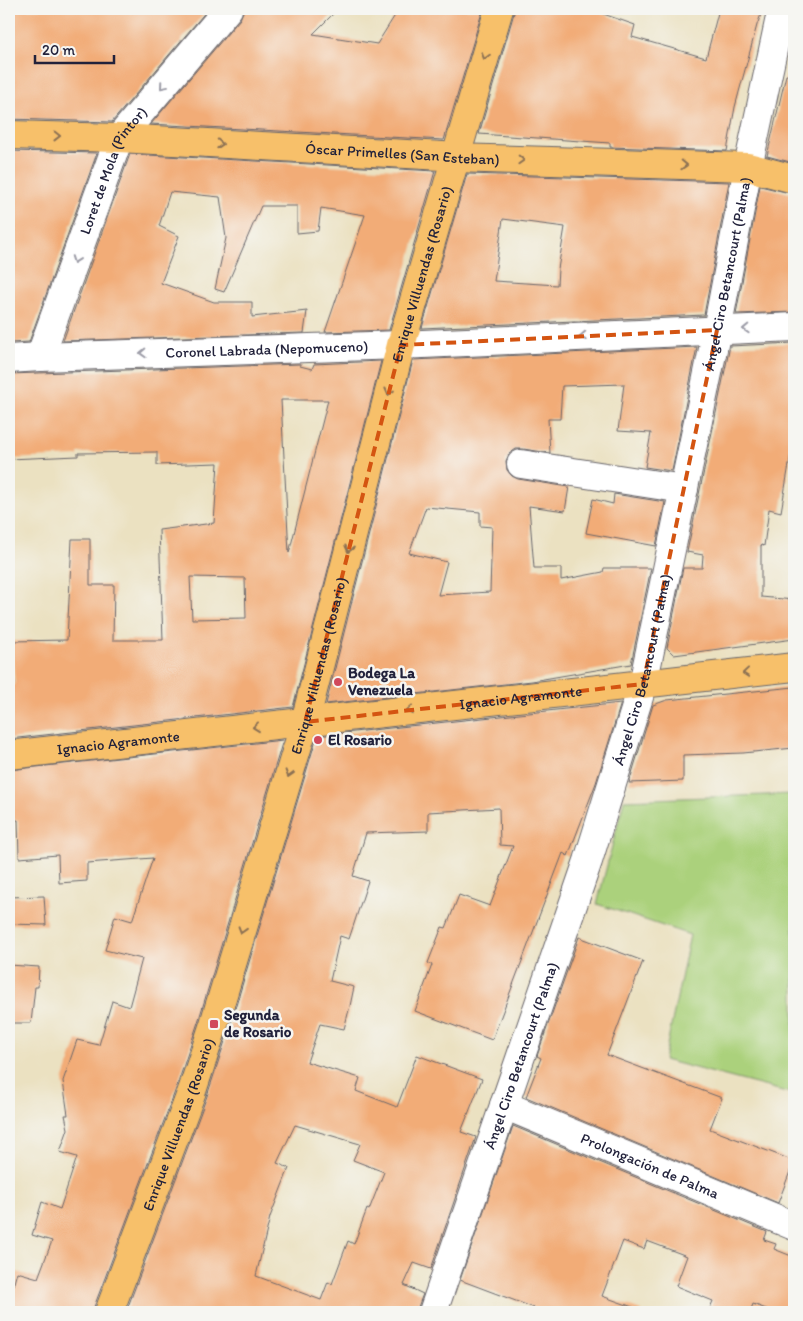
<svg xmlns="http://www.w3.org/2000/svg" width="803" height="1321" viewBox="0 0 803 1321" font-family="Itim,sans-serif">
<rect width="100%" height="100%" fill="#f6f6f2"/>
<filter id="ink" filterUnits="userSpaceOnUse"><feTurbulence type="fractalNoise" baseFrequency=".02" numOctaves="2"/><feDisplacementMap in="SourceGraphic" scale="10" xChannelSelector="R" yChannelSelector="G"/><feConvolveMatrix kernelMatrix="1 2 1 2 8 2 1 2 1" color-interpolation-filters="sRGB"/></filter>
<filter id="wash" filterUnits="userSpaceOnUse"><feTurbulence type="fractalNoise" baseFrequency=".0096" numOctaves="4" result="noise"/><feDisplacementMap in="SourceGraphic" scale="20" xChannelSelector="R" yChannelSelector="G"/><feGaussianBlur stdDeviation="1.12" result="paint"/><feColorMatrix in="noise" values="0 0 0 0 0 0 0 0 0 0 0 0 0 0 0 0 0 1.4 0 .05"/><feComposite in="paint" operator="in"/></filter>
<g filter="url(#wash)">
<rect width="100%" height="100%" fill="#ebe1c1"/>
<path fill="#abd17b" stroke="#667a5b" d="M794,794V1094L664,1060L690,935L597,904L624,800Z"/>
<g id="blocks">
<path fill="#f2ac77" fill-rule="evenodd" d="M9,9H208L112,122L9,119Z
M243,9H338L313,34L377,44L399,9H483L444,140L151,124L240,19L243,12Z
M514,9H589L635,25L632,37L706,58L719,9H763L757,25L735,107L727,151L610,147V143L479,134L514,13Z
M786,75L794,76V163L767,156Z
M9,151L97,153L29,342L9,343Z
M130,154L435,171L389,330L325,332L365,215L321,208L318,231L297,233V206H261L224,292L215,289L226,238L220,197L170,192L159,226L179,236L161,283L214,302H252V317L307,311L304,333L63,341Z
M467,174L729,182L704,315L422,328ZM503,219L565,227L558,269L557,285L494,281Z
M760,186L794,194V312L736,314Z
M794,343V435L781,512L769,509L764,546L761,545V597L794,600V639L674,655L667,648L683,568H702L703,555L687,552L730,346Z
M697,347L672,471L645,467L651,433L618,431L624,384L562,386L560,419H548L550,453L523,449H516L509,454L506,461L507,470L512,476L518,479L569,487L565,511L529,506L534,568H561V580L603,572L604,568H651L631,664L532,681L326,704L413,360ZM426,507L480,512V526L492,527L490,592L438,595L447,562L409,553Z
M381,361L293,707L9,739V686L15,685L11,641L67,640L72,539H90V585H114L113,640H163L159,530L214,523L218,463L157,465V452L78,453V456L9,459V374L300,364V366L312,369L314,364ZM281,400H328L289,553ZM190,577L245,578L246,618L192,619Z
M614,494L665,502L656,546L586,533L593,499L613,504Z
M794,687V748L743,753L683,755V781L629,783L653,705L667,700Z
M621,703L596,783L568,856L563,853L492,1040L415,1011L432,965L428,963L442,927L446,928L459,895L490,906L513,846L500,845L499,808L428,812V831L366,833L353,876L368,881L349,939L340,936L330,981L354,987L350,1006L344,1029L320,1024L307,1062L360,1078L356,1091L397,1107L417,1055L482,1079L461,1132L476,1137L431,1269L414,1263L404,1285L423,1294L418,1307V1312H126L207,1096L229,1029L317,736ZM295,1125L360,1144L353,1160L384,1172L369,1210L367,1209L354,1244L348,1241L332,1284L328,1282L321,1300L256,1276L270,1217L289,1168L277,1163Z
M283,740L199,1019L177,1086L94,1307V1312H9V1301L17,1272L38,1278L52,1241L32,1235L42,1202L60,1209L77,1157L60,1152L68,1129L65,1115H68L63,1081L77,1040L99,1045L112,1001L129,1007L142,959L105,950L115,916L132,921L153,858L87,863V881L59,883L58,855L19,858L18,820L9,821V770Z
M44,896L46,925L9,924V897Z
M579,937L643,961L607,1055L722,1098L710,1129L794,1161L778,1203L526,1097L541,1058L537,1056Z
M9,965L39,967L38,987H35L31,1023H9Z
M513,1126L767,1232L764,1240L776,1244L774,1249L794,1257V1312H774L753,1304L750,1312H721L710,1308L713,1301L676,1286L687,1256L647,1241L644,1249L623,1241L602,1296L641,1310L640,1312H545L460,1280Z"/>
</g>
</g>
<g filter="url(#ink)">
<use href="#blocks" fill-opacity="0" stroke="#68656a" stroke-width="1"/>
<g fill="none" stroke-linecap="round" stroke-linejoin="round">
<defs>
<g id="minor">
<path id="s1" d="M40,357L119,138L228,9"/>
<path id="s2" d="M9,359L40,357L401,345L794,327"/>
<path d="M521,464L684,489"/>
<path id="s3" d="M504,1105L794,1226"/>
<path id="s4" d="M433,1312L588,861L643,684L717,330L748,167L779,22L784,9"/>
</g>
<g id="major">
<path id="s5" d="M9,135L119,138L443,156L455,158L748,167L794,179"/>
<path id="s6" d="M9,755L794,667"/>
<path id="s7" d="M109,1312L192,1091L214,1024L305,722L401,345L499,9"/>
</g>
</defs>
<use href="#minor" stroke="#68656a" stroke-width="30"/>
<use href="#major" stroke="#68656a" stroke-width="30"/>
<use href="#minor" stroke="#fff" stroke-width="28"/>
<use href="#major" stroke="#f7c06b" stroke-width="28"/>
</g>
<defs><path id="oneway-chevron" d="M-2-3.5L2.5 0L-2 3.5" fill="none" stroke-width="1.6" stroke-linecap="round" stroke-linejoin="round" transform="scale(1.25)"/></defs>
<g stroke="#8c7153">
<use href="#oneway-chevron" transform="translate(485 56) rotate(106)"/>
<use href="#oneway-chevron" transform="translate(57 136) rotate(1)"/>
<use href="#oneway-chevron" transform="translate(220 144) rotate(3)"/>
<use href="#oneway-chevron" transform="translate(521 160) rotate(2)"/>
<use href="#oneway-chevron" transform="translate(684 165) rotate(2)"/>
<use href="#oneway-chevron" transform="translate(389 392) rotate(104)"/>
<use href="#oneway-chevron" transform="translate(349 549) rotate(104)"/>
<use href="#oneway-chevron" transform="translate(746 673) rotate(174)"/>
<use href="#oneway-chevron" transform="translate(410 710) rotate(174)"/>
<use href="#oneway-chevron" transform="translate(256 727) rotate(174)"/>
<use href="#oneway-chevron" transform="translate(289 774) rotate(107)"/>
<use href="#oneway-chevron" transform="translate(242 930) rotate(107)"/>
</g>
<g stroke="#9c9ca7">
<use href="#oneway-chevron" transform="translate(163 86) rotate(130)"/>
<use href="#oneway-chevron" transform="translate(75 260) rotate(110)"/>
<use href="#oneway-chevron" transform="translate(746 329) rotate(178)"/>
<use href="#oneway-chevron" transform="translate(583 336) rotate(177)"/>
<use href="#oneway-chevron" transform="translate(143 353) rotate(178)"/>
</g>
</g>
<path fill="none" stroke="#d45411" stroke-width="4" stroke-dasharray="10 6" stroke-linejoin="round" d="M717,330L643,684L305,722L401,345Z"/>
<g fill="#d1495b" stroke="#f6f6f2" stroke-width="2">
<circle cx="338" cy="682" r="5"/>
<circle cx="318" cy="740" r="5"/>
<rect x="209" y="1019" width="10" height="10" rx="2.5"/>
</g>
<g text-anchor="middle" dominant-baseline="central" stroke-width="5" stroke-linejoin="round" paint-order="stroke">
<g font-size="15" fill="#22223b" stroke="#f6f6f2">
<text stroke="none"><textPath href="#s5" startOffset="394">Óscar Primelles (San Esteban)</textPath></text>
<text stroke="none"><textPath href="#s1" startOffset="201">Loret de Mola (Pintor)</textPath></text>
<text stroke="none"><textPath href="#s7" startOffset="1085">Enrique Villuendas (Rosario)</textPath></text>
<text stroke="none"><textPath href="#s4" startOffset="1081">Ángel Ciro Betancourt (Palma)</textPath></text>
<text stroke="none"><textPath href="#s2" startOffset="258">Coronel Labrada (Nepomuceno)</textPath></text>
<text stroke="none"><textPath href="#s7" startOffset="680">Enrique Villuendas (Rosario)</textPath></text>
<text stroke="none"><textPath href="#s4" startOffset="676">Ángel Ciro Betancourt (Palma)</textPath></text>
<text stroke="none"><textPath href="#s6" startOffset="515">Ignacio Agramonte</textPath></text>
<text stroke="none"><textPath href="#s6" startOffset="110">Ignacio Agramonte</textPath></text>
<text stroke="none"><textPath href="#s4" startOffset="271">Ángel Ciro Betancourt (Palma)</textPath></text>
<text stroke="none"><textPath href="#s7" startOffset="200">Enrique Villuendas (Rosario)</textPath></text>
<text stroke="none"><textPath href="#s3" startOffset="158">Prolongación de Palma</textPath></text>
</g>
<g font-size="15" font-weight="bold" fill="#22223b" stroke="#f6f6f2" text-anchor="start">
<text x="348" y="673">Bodega La<tspan x="348" dy="17">Venezuela</tspan></text>
<text x="328" y="740">El Rosario</text>
<text x="224" y="1015">Segunda<tspan x="224" dy="17">de Rosario</tspan></text>
</g>
</g>
<rect width="803" height="1321" fill="none" stroke="#f6f6f2" stroke-width="30"/>
<path d="M35 55v8h79v-8" fill="none" stroke="#22223b" stroke-width="2.5"/>
<text x="42" y="55" font-size="15" fill="#22223b" stroke="#f6f6f2" stroke-width="4" paint-order="stroke">20 m</text>
</svg>
